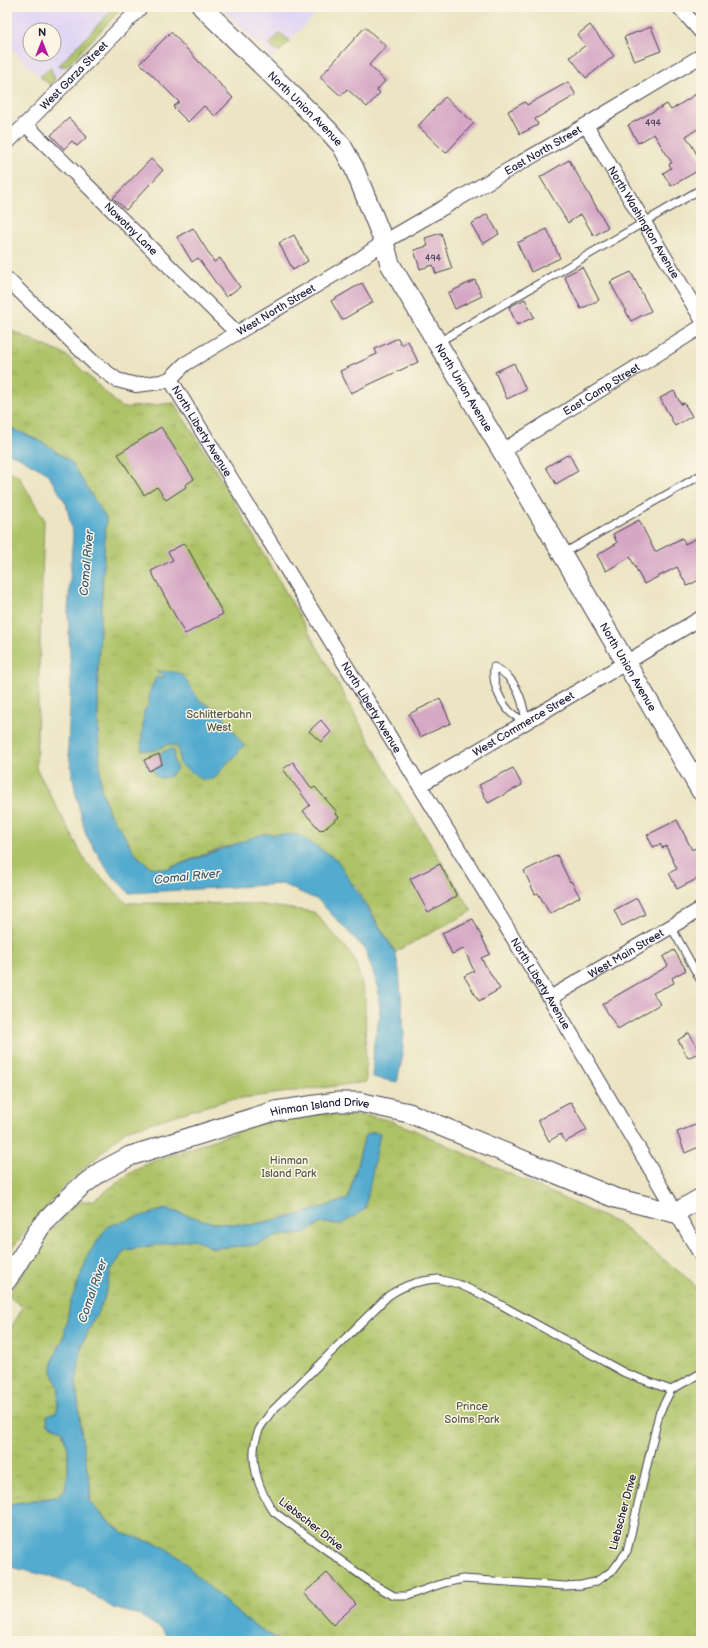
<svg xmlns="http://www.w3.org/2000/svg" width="708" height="1648" viewBox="0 0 708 1648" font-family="'Balsamiq Sans',sans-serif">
<defs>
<pattern id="park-tufts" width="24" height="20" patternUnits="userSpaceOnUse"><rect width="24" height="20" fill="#aec367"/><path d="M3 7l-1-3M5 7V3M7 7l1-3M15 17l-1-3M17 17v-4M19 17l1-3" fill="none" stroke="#95a75a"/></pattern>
</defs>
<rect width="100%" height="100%" fill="#fcf5e5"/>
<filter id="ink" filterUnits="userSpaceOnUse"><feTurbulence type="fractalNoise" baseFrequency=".025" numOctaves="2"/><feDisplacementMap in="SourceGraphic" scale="8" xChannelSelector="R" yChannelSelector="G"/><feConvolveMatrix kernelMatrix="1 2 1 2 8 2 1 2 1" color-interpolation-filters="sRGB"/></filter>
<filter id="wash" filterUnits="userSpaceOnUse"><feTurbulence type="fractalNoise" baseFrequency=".012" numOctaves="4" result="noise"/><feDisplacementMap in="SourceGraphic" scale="16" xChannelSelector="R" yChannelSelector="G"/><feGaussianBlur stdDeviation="0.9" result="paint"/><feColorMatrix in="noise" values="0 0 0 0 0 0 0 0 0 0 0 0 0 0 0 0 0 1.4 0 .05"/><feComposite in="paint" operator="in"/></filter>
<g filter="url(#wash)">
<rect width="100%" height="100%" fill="#ece4c3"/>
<path fill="#dfd5f5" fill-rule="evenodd" d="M7,7H123L55,79L51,85L40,77L7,45ZM30,30H54V54H30Z
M220,7H323L272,58Z"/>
<path fill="#aec367" stroke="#687251" d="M115,7H123L67,66H58Z
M280,33L290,41L278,53L269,45Z
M50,67L55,79L51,85L40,77Z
M7,470L18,475L44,519L36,768L86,862L127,903L255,904L314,912L354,957L365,996L366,1082L227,1100L126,1130L60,1191L16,1243L7,1258Z"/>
<path fill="url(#park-tufts)" stroke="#687251" d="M7,329L66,355L122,408L174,403L207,455L323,657L397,790L472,911L395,952L355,885L223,847L167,869L150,867L135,854L121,830L109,813L101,788L98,728V665L106,518L14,429L7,426Z
M308,1112L370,1116L391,1121L414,1130L619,1224L692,1282L701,1297V1641H280L243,1618L197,1576L182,1559L160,1545L124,1534L95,1508L90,1500V1485L82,1439L76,1382L82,1344L104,1299L111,1270L125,1250L193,1239L213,1248L254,1245L278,1236L304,1234L321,1223L342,1224L373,1163L380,1134L374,1132L365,1135L348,1199L302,1214L250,1225L213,1223L166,1209L146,1216L70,1304L64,1337L54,1358L52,1371L59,1388L58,1406L56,1413L47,1416L48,1424L62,1430L68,1449V1473L65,1489L56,1497L9,1504L7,1503V1335L23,1307L8,1296L48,1234L76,1203L94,1200L130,1173L149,1163L264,1122Z"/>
<path fill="#52abcf" stroke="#3a6685" d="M7,426L44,443L71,462L106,518L98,665V728L101,788L109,813L121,830L135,854L150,867L167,869L263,834L299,835L337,860L395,952L399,970L404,1031L402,1059L397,1082L372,1077L374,1043L380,1015L378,987L365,949L318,900L282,884L129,893L108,871L86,835L76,795L68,749L71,679L68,613L73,534L66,503L47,473L17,456L7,453Z
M156,671C190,672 179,673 196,696C201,703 208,704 213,709L217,707L244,746L238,750L239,753L228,762L214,779L203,780L180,764L178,747L169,744L153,751L141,750L144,710L149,705V694L156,677L163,679L164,676Z
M171,749L174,751V762L177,769L169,777L160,778L155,775L153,769L162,764L160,753Z
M374,1132L380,1133L365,1209L342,1224L321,1223L304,1234L278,1236L254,1245L213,1248L193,1239L125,1250L111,1270L104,1299L82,1344L76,1382L82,1439L90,1485V1501L95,1508L111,1524L124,1534L160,1545L182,1559L197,1576L243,1618L280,1641H169L162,1629L139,1615L113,1608L86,1590L56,1578L7,1566V1503L10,1504L56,1497L65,1489L68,1473V1449L62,1430L48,1424L47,1415L56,1413L58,1406L59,1388L52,1371L54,1358L64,1337L70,1304L89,1253L108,1226L166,1209L213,1223L250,1225L302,1214L348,1199L365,1135Z"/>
<g id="blocks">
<path fill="#d5a7c5" d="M590,25L614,56L586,78L570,57L586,45L577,35Z
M365,27L386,46L369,65L385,81L377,90L380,93L367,107L347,89L341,96L320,77Z
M651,27L661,51L634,61L624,37Z
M171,32L233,98L215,116L204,106L188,122L173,107L179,102L140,63Z
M568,82L576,95L535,119L538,125L520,134L508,111L525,102L527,105Z
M701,91V127L686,136L701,161V169L671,186L663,173L671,168L669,164L672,163L654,134L638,143L628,125L667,104L671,110Z
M445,97L474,123L446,153L418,126Z
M69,118L87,137L77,146L72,141L64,149L51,135Z
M151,159L163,170L126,210L113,198Z
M569,160L608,227L594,236L581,214L568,223L540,177Z
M487,214L499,234L483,244L471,224Z
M193,228L214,262L220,258L240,287L226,297L198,258L192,262L177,237Z
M547,229L560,258L531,272L517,243Z
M441,233L452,269L436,274L433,265L420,269L414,250L428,246L425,238Z
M294,235L308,261L293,270L279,243Z
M582,267L599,300L581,309L564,276Z
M631,272L651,311L631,321L610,282Z
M475,280L482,296L455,309L448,293Z
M362,283L373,302L342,320L331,301Z
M525,299L534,317L517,325L509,307Z
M398,338L401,345L408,341L418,362L351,393L340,371L377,354L375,349Z
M514,363L526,390L507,399L495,372Z
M674,391L681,404L684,403L692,416L675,426L660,398Z
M161,427L194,479L185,485L186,487L166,500L157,487L144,495L118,454Z
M569,454L578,471L556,484L546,467Z
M639,520L655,552L682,538L685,544L701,536V579L687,586L677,567L644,584L630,557L606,571L597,555L617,543L613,534Z
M185,543L223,614L185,634L151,571L173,560L168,552Z
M440,699L451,723L420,737L409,714Z
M321,720L331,732L321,742L309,731Z
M159,754L162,764L149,771L144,760Z
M293,762L312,789L315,787L337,812L335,813L339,817L323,830L322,829L320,830L303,811L310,805L283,769Z
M513,768L522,785L488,803L479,785Z
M677,820L692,850L695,848L701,860V877L677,889L669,873L677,869L666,846L663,848L660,844L653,847L647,835Z
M557,855L570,882L571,881L580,897L550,914L538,893L535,894L524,871Z
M440,864L457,896L428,912L410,879Z
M637,898L645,914L622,926L614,910Z
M473,919L490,954L481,958L500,989L479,1001L464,976L474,971L464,949L452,954L442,933Z
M674,950L686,970L672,978L674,983L653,993L660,1004L618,1029L602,1004L668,966L663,957Z
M689,1033L700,1052L688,1058L678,1040Z
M571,1102L587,1130L565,1142L561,1134L549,1141L538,1120Z
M701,1123V1146L685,1153L677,1132Z
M327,1573L356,1604L333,1625L304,1593Z"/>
</g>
</g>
<g filter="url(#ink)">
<use href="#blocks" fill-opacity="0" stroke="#403f4f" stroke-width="1"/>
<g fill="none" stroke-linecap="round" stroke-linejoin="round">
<defs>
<path id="lane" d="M437,343L701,189
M562,554L701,475
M494,667C516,677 523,700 526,722C521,719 514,716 510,712C499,700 492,682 494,667Z
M689,770L701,763
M671,927L701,981
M438,1279L458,1284L483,1295L625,1373L671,1390L659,1414L627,1551L613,1570L603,1577L595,1582L581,1585L565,1586L463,1579L444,1583L406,1596H394L373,1584L274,1512C258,1490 247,1457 259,1430C262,1424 267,1418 271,1412L388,1296C406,1284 417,1281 438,1279Z
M671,1390L701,1373"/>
<g id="street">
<path d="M679,7L701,32"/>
<path id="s1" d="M25,124L237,333"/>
<path id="s2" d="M586,125L701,318"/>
<path id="s3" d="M7,143L141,7"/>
<path id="s4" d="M7,279L94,363L117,380L136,385L161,382L170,379L185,364L357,261L384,242L586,125L701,56"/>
<path id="s5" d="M170,379L550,998L701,1255"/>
<path id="s6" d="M502,451L701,327"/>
<path id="s7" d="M420,785L701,618"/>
<path id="s8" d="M550,998L701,909"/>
</g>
<g id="secondary">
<path id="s9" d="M202,7L327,129L342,146L354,168L384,242L390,264L502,451L701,791"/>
<path id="s10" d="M7,1280L41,1226L78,1189L100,1172L130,1156L275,1111L336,1102H359L409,1113L615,1198L675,1213L701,1198"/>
</g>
</defs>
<use href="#lane" stroke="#403f4f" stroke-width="9"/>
<use href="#street" stroke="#403f4f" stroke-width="16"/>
<use href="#secondary" stroke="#403f4f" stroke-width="21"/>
<use href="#lane" stroke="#fff" stroke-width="7"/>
<use href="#street" stroke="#fff" stroke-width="14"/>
<use href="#secondary" stroke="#fff" stroke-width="19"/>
</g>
</g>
<g text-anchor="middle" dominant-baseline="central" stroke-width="3" stroke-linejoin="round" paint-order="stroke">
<g font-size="9" fill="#4f435e">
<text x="653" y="123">494</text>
<text x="433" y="258">494</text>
</g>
<g font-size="11" fill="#22223b" stroke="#fcf5e5">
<text stroke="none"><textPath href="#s3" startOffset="95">West Garza Street</textPath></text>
<text stroke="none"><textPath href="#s9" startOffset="145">North Union Avenue</textPath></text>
<text stroke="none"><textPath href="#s4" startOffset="642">East North Street</textPath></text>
<text stroke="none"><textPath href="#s2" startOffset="113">North Washington Avenue</textPath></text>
<text stroke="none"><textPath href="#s1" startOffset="149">Nowotny Lane</textPath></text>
<text stroke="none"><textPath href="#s4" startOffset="331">West North Street</textPath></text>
<text stroke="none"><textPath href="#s9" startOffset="469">North Union Avenue</textPath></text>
<text stroke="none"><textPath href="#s6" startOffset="117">East Camp Street</textPath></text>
<text stroke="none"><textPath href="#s5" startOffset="61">North Liberty Avenue</textPath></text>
<text stroke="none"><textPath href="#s9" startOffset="793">North Union Avenue</textPath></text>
<text stroke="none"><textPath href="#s5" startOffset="385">North Liberty Avenue</textPath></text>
<text stroke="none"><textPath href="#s7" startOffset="120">West Commerce Street</textPath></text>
<text stroke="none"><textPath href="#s8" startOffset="88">West Main Street</textPath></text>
<text stroke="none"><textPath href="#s5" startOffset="709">North Liberty Avenue</textPath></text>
<text stroke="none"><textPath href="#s10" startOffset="375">Hinman Island Drive</textPath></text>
<text transform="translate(623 1512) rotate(-75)">Liebscher Drive</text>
<text transform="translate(311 1524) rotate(38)">Liebscher Drive</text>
</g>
<g font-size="11" fill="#535a4a" stroke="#fcf5e5">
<text x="219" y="714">Schlitterbahn<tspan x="219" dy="13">West</tspan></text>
<text x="289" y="1160">Hinman<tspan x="289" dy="13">Island Park</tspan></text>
<text x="472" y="1406">Prince<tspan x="472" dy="13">Solms Park</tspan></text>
</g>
<g font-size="12" font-style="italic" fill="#355976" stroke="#fcf5e5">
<text transform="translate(87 563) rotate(-85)">Comal River</text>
<text transform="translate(187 877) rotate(-6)">Comal River</text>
<text transform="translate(93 1291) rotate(-71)">Comal River</text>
</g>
</g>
<rect width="708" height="1648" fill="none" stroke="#fcf5e5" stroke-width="24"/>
<g transform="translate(42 42)"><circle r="19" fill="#fcf5e5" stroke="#a5a1a1"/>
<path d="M0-3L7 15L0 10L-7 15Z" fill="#b5179e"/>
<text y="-6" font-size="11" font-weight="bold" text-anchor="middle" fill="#22223b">N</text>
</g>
</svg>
